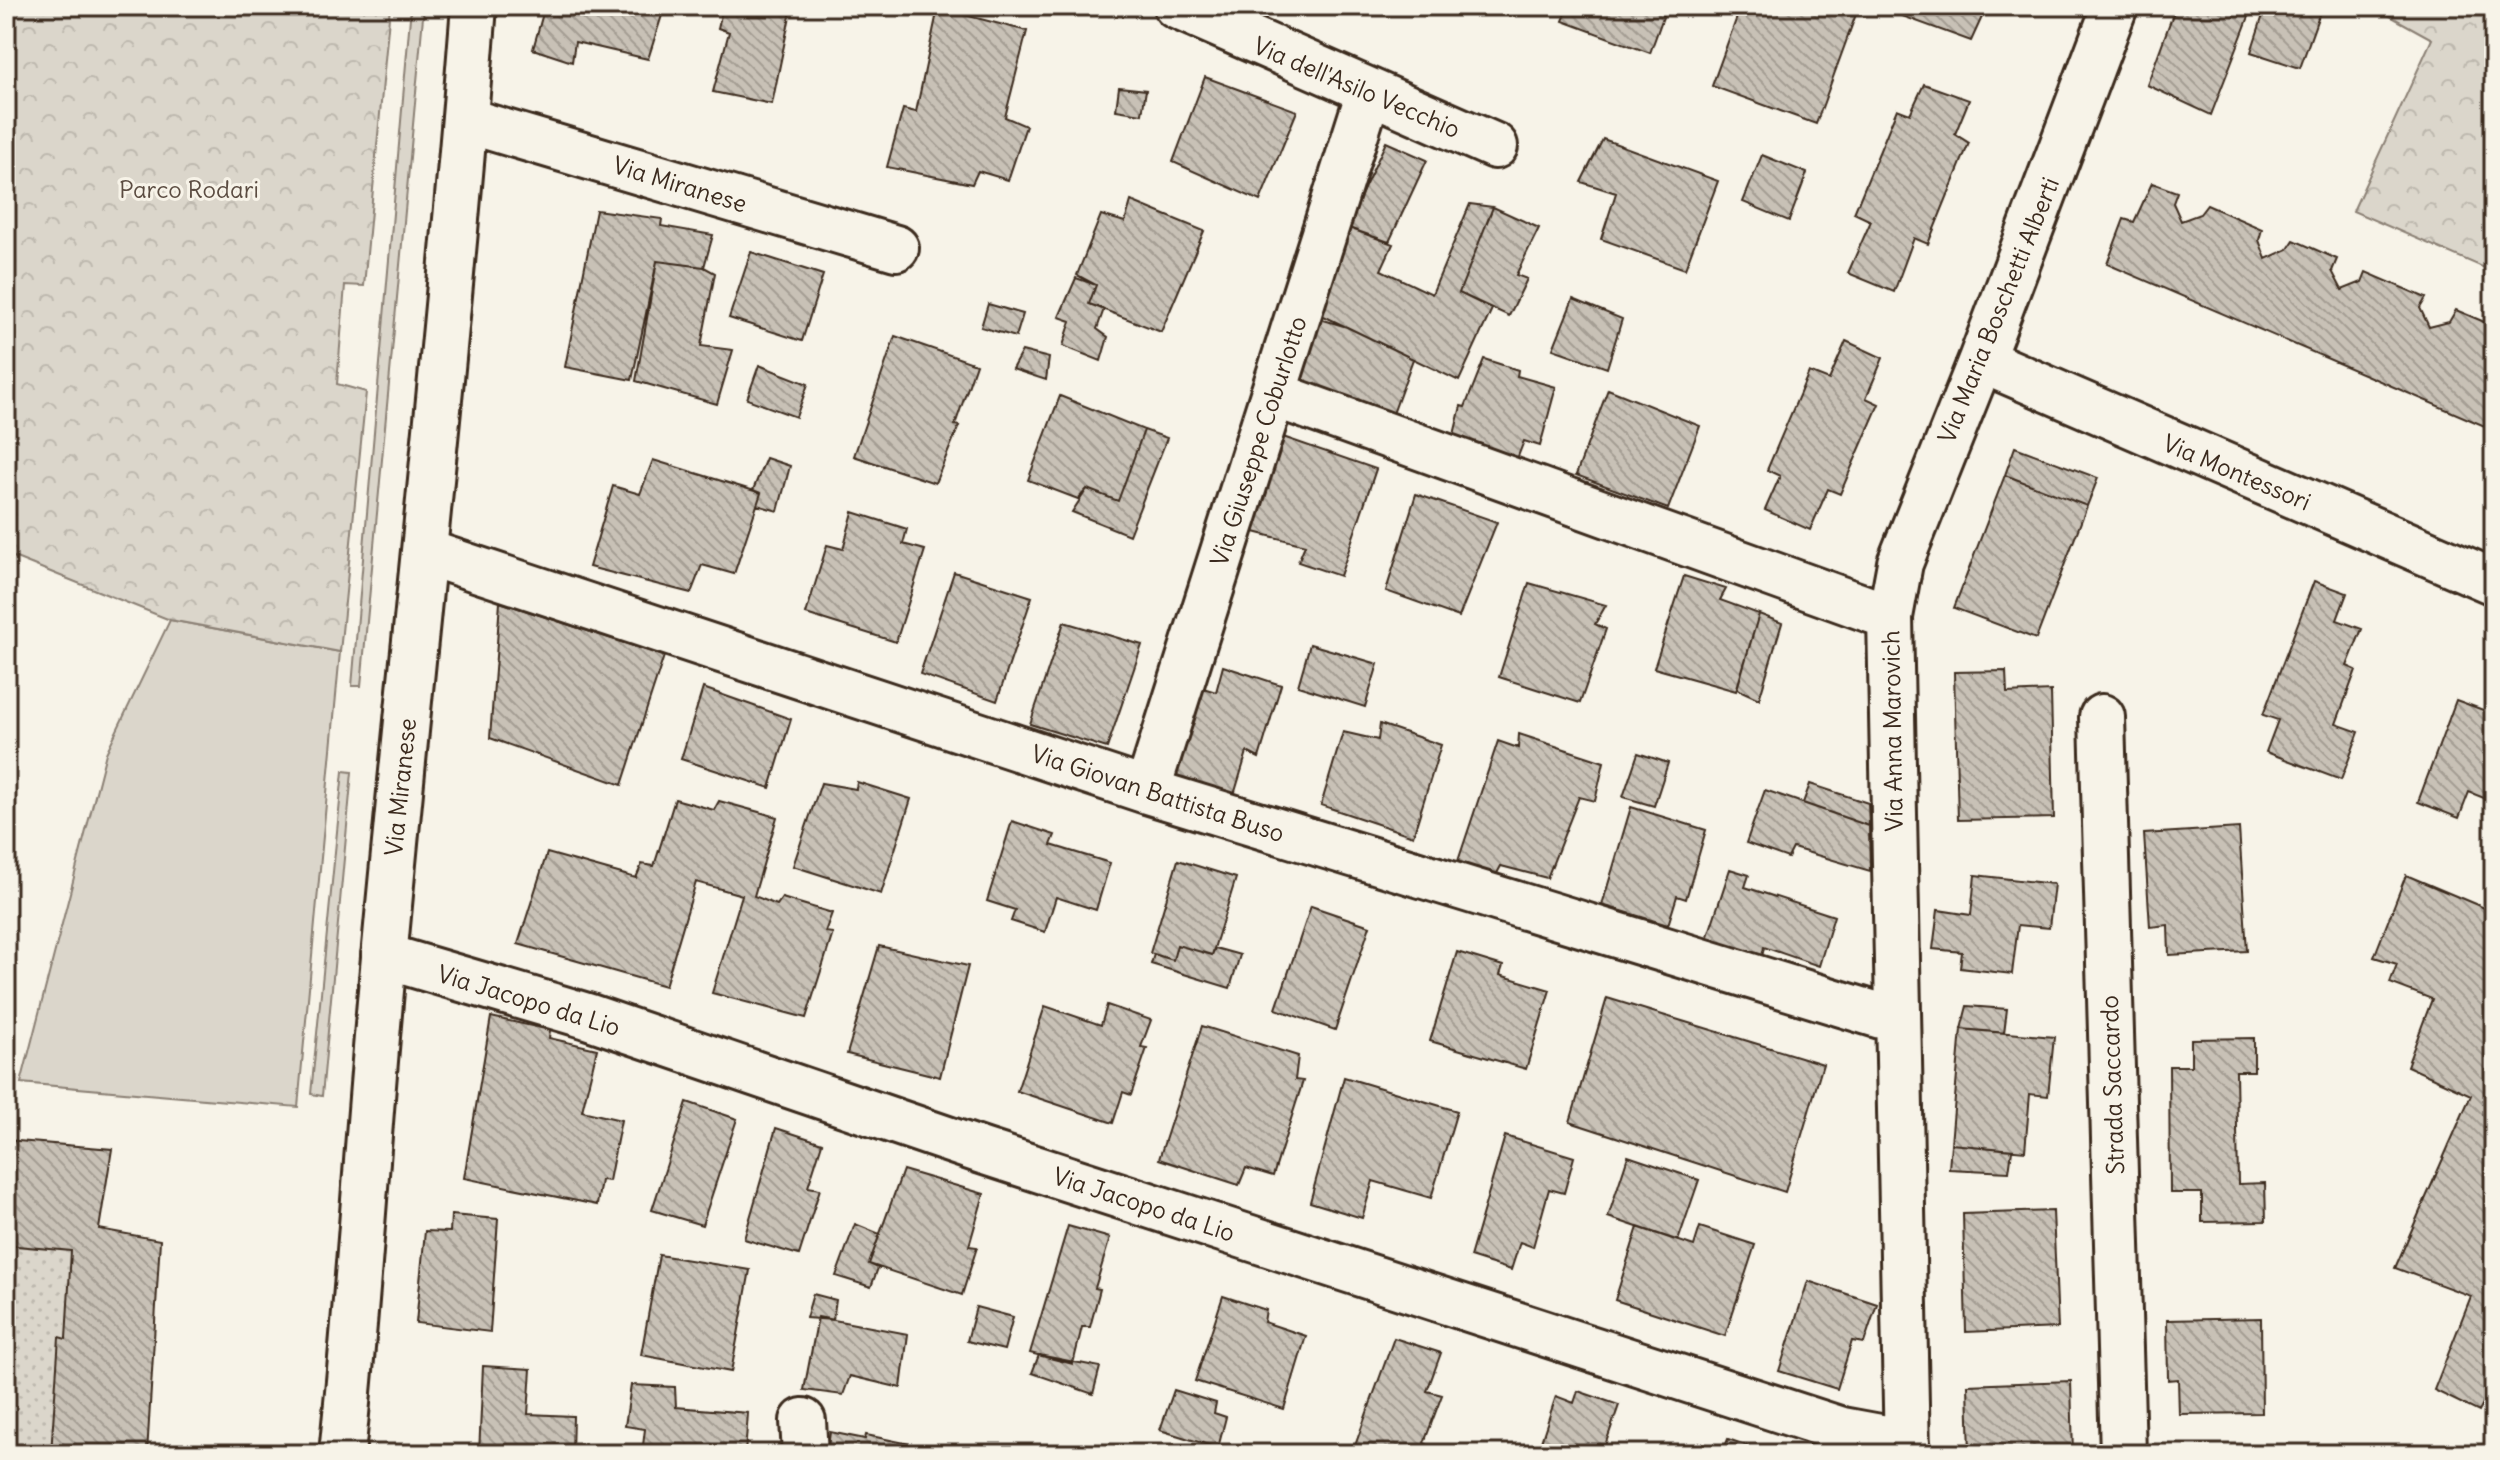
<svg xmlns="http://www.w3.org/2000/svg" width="2500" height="1460" viewBox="0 0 2500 1460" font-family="Delius,sans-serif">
<defs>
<pattern id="park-crowns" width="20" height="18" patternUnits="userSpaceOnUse" patternTransform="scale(2)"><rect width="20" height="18" fill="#dbd6cb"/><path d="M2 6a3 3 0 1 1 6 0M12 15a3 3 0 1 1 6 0" fill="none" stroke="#bdb8ae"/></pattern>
<pattern id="garden-dots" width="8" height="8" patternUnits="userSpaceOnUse" patternTransform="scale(2)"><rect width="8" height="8" fill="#dbd6cb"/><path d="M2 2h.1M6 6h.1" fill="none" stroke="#bdb8ae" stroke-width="1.8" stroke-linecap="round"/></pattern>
<pattern id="building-back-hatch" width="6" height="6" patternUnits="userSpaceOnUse" patternTransform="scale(2)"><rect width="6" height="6" fill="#c8c1b6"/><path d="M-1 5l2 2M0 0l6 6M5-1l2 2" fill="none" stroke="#a49d93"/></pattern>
</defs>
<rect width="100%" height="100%" fill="#f7f3e8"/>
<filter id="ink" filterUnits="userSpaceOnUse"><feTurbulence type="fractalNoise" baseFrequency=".0125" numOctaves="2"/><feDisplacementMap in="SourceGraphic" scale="16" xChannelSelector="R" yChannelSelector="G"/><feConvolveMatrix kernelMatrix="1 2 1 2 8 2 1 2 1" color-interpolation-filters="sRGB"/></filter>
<g filter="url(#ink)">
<path fill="#dbd6cb" stroke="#8b8074" stroke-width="2" d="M411,6H424L361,686H352Z
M170,620L340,652L298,1107L21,1083L106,753Z
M343,771L352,772L322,1096L311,1094Z"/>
<path fill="url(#park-crowns)" stroke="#8b8074" stroke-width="2" d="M6,6H390L364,286L345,285L337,384L366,392L340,652L170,620L6,554Z
M2372,6H2494V272L2353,211L2432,39Z"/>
<path fill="url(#garden-dots)" stroke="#8b8074" stroke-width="2" d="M6,1244L84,1249L71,1454H6Z"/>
<path fill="url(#building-back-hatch)" stroke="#3b2a1e" stroke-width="2" d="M545,6H654L664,9L648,59L575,42L572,62L533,49Z
M723,6H792L772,104L713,92L729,32L718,28Z
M1569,6H1667L1650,53L1563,21Z
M1741,6H1859L1816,124L1712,86Z
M1884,6H1987L1971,41L1883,9Z
M2176,6H2253L2211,115L2147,85Z
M2266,6H2303L2320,12L2300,68L2251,52Z
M938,8L1027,31L1005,117L1026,126L1008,180L978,171L972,184L887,167L903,109L916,112Z
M1205,77L1297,111L1260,201L1173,162Z
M1924,84L1969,100L1955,134L1969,143L1928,244L1914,238L1894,292L1848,273L1871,221L1854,213L1897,109L1910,114Z
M1119,87L1146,90L1142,114L1116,110Z
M1603,139L1718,181L1685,269L1601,239L1616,193L1581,182Z
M1386,142L1427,160L1389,242L1346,227Z
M1762,155L1807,173L1789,221L1743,202Z
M2152,183L2177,192L2173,203L2181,221L2200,214L2207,205L2262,229L2259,240L2266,259L2288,249L2294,240L2337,259L2332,271L2342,290L2362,282L2366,272L2426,298L2420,308L2429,327L2449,322L2456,310L2494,326V430L2107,264L2124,219L2134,222Z
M1131,201L1204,231L1161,332L1089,304L1096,285L1077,275L1101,215L1125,222Z
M1470,204L1493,207L1459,293L1492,309L1459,381L1309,309L1343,226L1393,244L1381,270L1432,294Z
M1493,207L1539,228L1516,275L1527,279L1509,316L1459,293Z
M596,210L662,219L661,226L713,235L704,267L657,261L632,380L565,367Z
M751,252L823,275L802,341L729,318Z
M657,261L704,267L715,273L701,346L733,350L717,404L636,381Z
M1076,278L1096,285L1089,304L1104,309L1097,329L1108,337L1101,361L1063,346L1071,321L1059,317Z
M1573,299L1622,319L1607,368L1553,349Z
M988,304L1023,314L1016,337L981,327Z
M1317,318L1347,327L1413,359L1390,422L1291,384Z
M895,336L976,364L955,425L959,426L935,483L854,456Z
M1846,341L1883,358L1866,398L1879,404L1840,494L1828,489L1810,530L1765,510L1780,476L1767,470L1809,372L1829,380Z
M1022,351L1049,358L1046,380L1012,369Z
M1484,359L1518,370L1517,376L1556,387L1540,446L1524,441L1512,472L1452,443L1461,406L1465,407Z
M759,365L808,384L796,417L747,399Z
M1608,389L1700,426L1668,509L1576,475Z
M1060,396L1144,430L1118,501L1087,489L1078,499L1028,480Z
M1144,430L1167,438L1129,535L1072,512L1087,489L1118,501Z
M1283,437L1376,469L1340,576L1298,562L1305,545L1254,532Z
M2015,447L2098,478L2087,506L2005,475Z
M766,458L790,466L778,511L757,505L761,493L753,490Z
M653,460L761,493L734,574L702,565L691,593L589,567L613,486L640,494Z
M2005,475L2087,506L2036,639L1954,608Z
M1416,494L1497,522L1459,617L1386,591Z
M853,512L907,529L903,544L925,550L896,642L806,614L827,545L843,549Z
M954,572L1032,597L997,701L920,674Z
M1684,576L1726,589L1720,600L1759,614L1736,691L1654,668Z
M2314,581L2347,593L2337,620L2362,629L2347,666L2356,670L2336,724L2359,732L2341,780L2266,752L2278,720L2263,715Z
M1529,583L1606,605L1595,624L1606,629L1580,703L1499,677Z
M500,602L664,656L622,785L490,738Z
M1759,614L1782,623L1759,699L1737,689Z
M1064,622L1142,645L1107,748L1030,724Z
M1310,644L1378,664L1365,707L1298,686Z
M1223,666L1281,685L1259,758L1247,752L1234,795L1168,773L1200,687L1216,692Z
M2006,671L2007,693L2051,691L2054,818L1958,820L1954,672Z
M703,688L791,719L770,788L681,759Z
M2456,700L2494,714V802L2469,792L2459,818L2418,802Z
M1380,724L1441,745L1413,836L1321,805L1343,732L1378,740Z
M1519,734L1604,762L1595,801L1579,797L1547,878L1501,866L1495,877L1457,864L1498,741L1518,748Z
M1638,753L1668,763L1654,806L1623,797Z
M857,782L911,799L881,894L793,866L821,783L856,789Z
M1810,784L1868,803L1869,826L1803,803Z
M1765,790L1869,826L1870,871L1793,848L1788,858L1746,843Z
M675,799L714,810L719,801L777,817L754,896L777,905L782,898L832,913L825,932L833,933L806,1018L712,993L742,895L696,882L665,986L518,944L547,853L636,878L642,864L654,866Z
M1631,807L1706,830L1686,899L1677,896L1668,925L1602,905Z
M1012,821L1055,835L1051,845L1110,863L1096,910L1056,897L1045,932L1011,921L1015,910L987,901Z
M2239,828L2247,951L2169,955L2168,925L2150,927L2144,834Z
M1178,860L1236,878L1212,955L1177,945L1173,960L1150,953Z
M1730,869L1749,875L1745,887L1834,916L1819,966L1764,947L1762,957L1707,939Z
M1975,875L2054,884L2049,928L2018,925L2012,974L1960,968L1962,952L1933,949L1938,910L1971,915Z
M2406,875L2494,912V1394L2490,1391L2479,1412L2434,1390L2471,1296L2395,1268L2471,1095L2407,1066L2432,999L2390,983L2397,964L2374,957Z
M1311,906L1370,926L1335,1030L1276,1009Z
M1177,945L1212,955L1215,948L1240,955L1230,988L1151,964L1154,954L1173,960Z
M879,946L968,966L940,1077L847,1054Z
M1457,952L1503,966L1500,975L1550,990L1526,1069L1430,1041Z
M1607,998L1823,1064L1785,1192L1570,1122Z
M1107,1005L1151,1020L1141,1047L1147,1048L1131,1095L1123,1092L1113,1123L1017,1091L1045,1006L1101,1025Z
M1967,1006L2007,1009L2004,1033L1961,1029Z
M491,1017L550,1030L549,1038L597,1049L582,1111L621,1120L609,1181L601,1180L597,1205L464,1178Z
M1202,1026L1298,1056L1295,1080L1303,1081L1273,1176L1246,1168L1239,1185L1159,1159Z
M1961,1029L2054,1037L2048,1096L2030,1094L2025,1151L1951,1144Z
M2254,1038V1071H2236L2238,1184L2265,1183L2266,1221L2202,1222V1193H2170L2169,1066H2191V1039Z
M1344,1077L1457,1111L1431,1198L1373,1181L1362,1218L1310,1202Z
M687,1102L737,1119L702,1225L652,1210Z
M776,1128L822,1143L808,1187L820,1189L799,1255L744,1239Z
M1505,1136L1574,1157L1564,1193L1549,1189L1533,1247L1520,1242L1511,1270L1470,1257Z
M6,1140L112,1149L99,1229L160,1240L147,1454H51L59,1337L66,1339L71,1251L6,1245Z
M1951,1144L2012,1150L2009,1172L1949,1169Z
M1628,1156L1699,1180L1678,1241L1608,1217Z
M903,1170L984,1194L969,1246L977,1247L962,1295L869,1264Z
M2053,1211L2058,1328L1966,1332L1963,1214Z
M451,1215L498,1219L490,1332L416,1323L425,1231L450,1232Z
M855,1224L880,1234L869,1264L878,1268L871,1287L836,1276Z
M1068,1226L1110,1238L1095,1288L1100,1289L1090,1327H1082L1073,1364L1030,1353Z
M1638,1227L1694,1246L1700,1227L1755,1245L1725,1336L1615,1300Z
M659,1255L750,1270L731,1372L641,1355Z
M1808,1281L1877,1304L1864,1343L1852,1341L1837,1389L1779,1371Z
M813,1294L836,1300L833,1320L806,1318Z
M1223,1296L1266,1310L1264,1322L1306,1336L1284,1409L1195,1381Z
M976,1307L1013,1317L1004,1350L967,1341Z
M818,1317L908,1334L901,1388L850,1376L843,1395L804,1390Z
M2261,1318L2262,1413L2179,1414L2178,1379L2168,1380L2167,1320Z
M1394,1338L1441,1353L1427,1391L1442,1395L1424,1443L1446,1454H1352Z
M1039,1355L1100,1367L1093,1394L1032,1373Z
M483,1366L531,1369L528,1414L573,1416L572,1454H479Z
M2071,1381L2073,1454H1970L1968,1385Z
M631,1385L675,1387L676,1407L748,1413L745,1454H642L645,1429L625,1426Z
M1174,1390L1216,1403L1214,1413L1226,1417L1218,1448L1160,1430Z
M1578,1391L1619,1405L1602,1454H1537L1556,1396L1574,1403Z
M830,1432L865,1439L866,1435L929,1448L927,1454H827Z
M1728,1439L1771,1454H1722Z
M1698,1443L1723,1453L1722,1454H1694Z"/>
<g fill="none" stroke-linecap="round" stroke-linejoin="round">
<defs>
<path id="street" d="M1176,6L1495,146
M465,120L896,248
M1981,360L2494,582
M1273,394L1890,617
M425,552L1147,791L1881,1016L1896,1017
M2102,717L2123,1454
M1147,791L1369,92
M384,956L587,1016L982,1151L1842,1430L1907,1442
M803,1421L805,1454
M1907,1454L1890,617L1900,563L1981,360L2115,6"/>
<path id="secondary" d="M342,1454C360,1282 369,1109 386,937C415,627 450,317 474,6"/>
</defs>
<use href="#street" stroke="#3b2a1e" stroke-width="50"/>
<use href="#secondary" stroke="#3b2a1e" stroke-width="50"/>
<use href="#street" stroke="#f7f3e8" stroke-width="44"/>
<use href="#secondary" stroke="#f7f3e8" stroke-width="44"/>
</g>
</g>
<g text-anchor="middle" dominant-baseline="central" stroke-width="6" stroke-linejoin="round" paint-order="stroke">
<g font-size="24" fill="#3b2a1e" stroke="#f7f3e8">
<text transform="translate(1357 87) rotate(23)">Via dell'Asilo Vecchio</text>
<text transform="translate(680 184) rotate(17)">Via Miranese</text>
<text transform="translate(1998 310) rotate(-68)">Via Maria Boschetti Alberti</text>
<text transform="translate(1258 441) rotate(-72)">Via Giuseppe Coburlotto</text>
<text transform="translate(2237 472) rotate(23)">Via Montessori</text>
<text transform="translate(1892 731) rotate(-91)">Via Anna Marovich</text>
<text transform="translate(400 787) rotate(-84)">Via Miranese</text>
<text transform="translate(1158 793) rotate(18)">Via Giovan Battista Buso</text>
<text transform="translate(529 1000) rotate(17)">Via Jacopo da Lio</text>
<text transform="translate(2112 1085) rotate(-92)">Strada Saccardo</text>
<text transform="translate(1144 1204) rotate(18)">Via Jacopo da Lio</text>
</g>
<g font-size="24" fill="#5b4c41" stroke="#f7f3e8">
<text x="189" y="189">Parco Rodari</text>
</g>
</g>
<rect width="2500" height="1460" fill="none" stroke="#f7f3e8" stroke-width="32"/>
<rect x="16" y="16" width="2468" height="1428" fill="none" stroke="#3b2a1e" stroke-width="3" filter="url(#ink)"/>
</svg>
